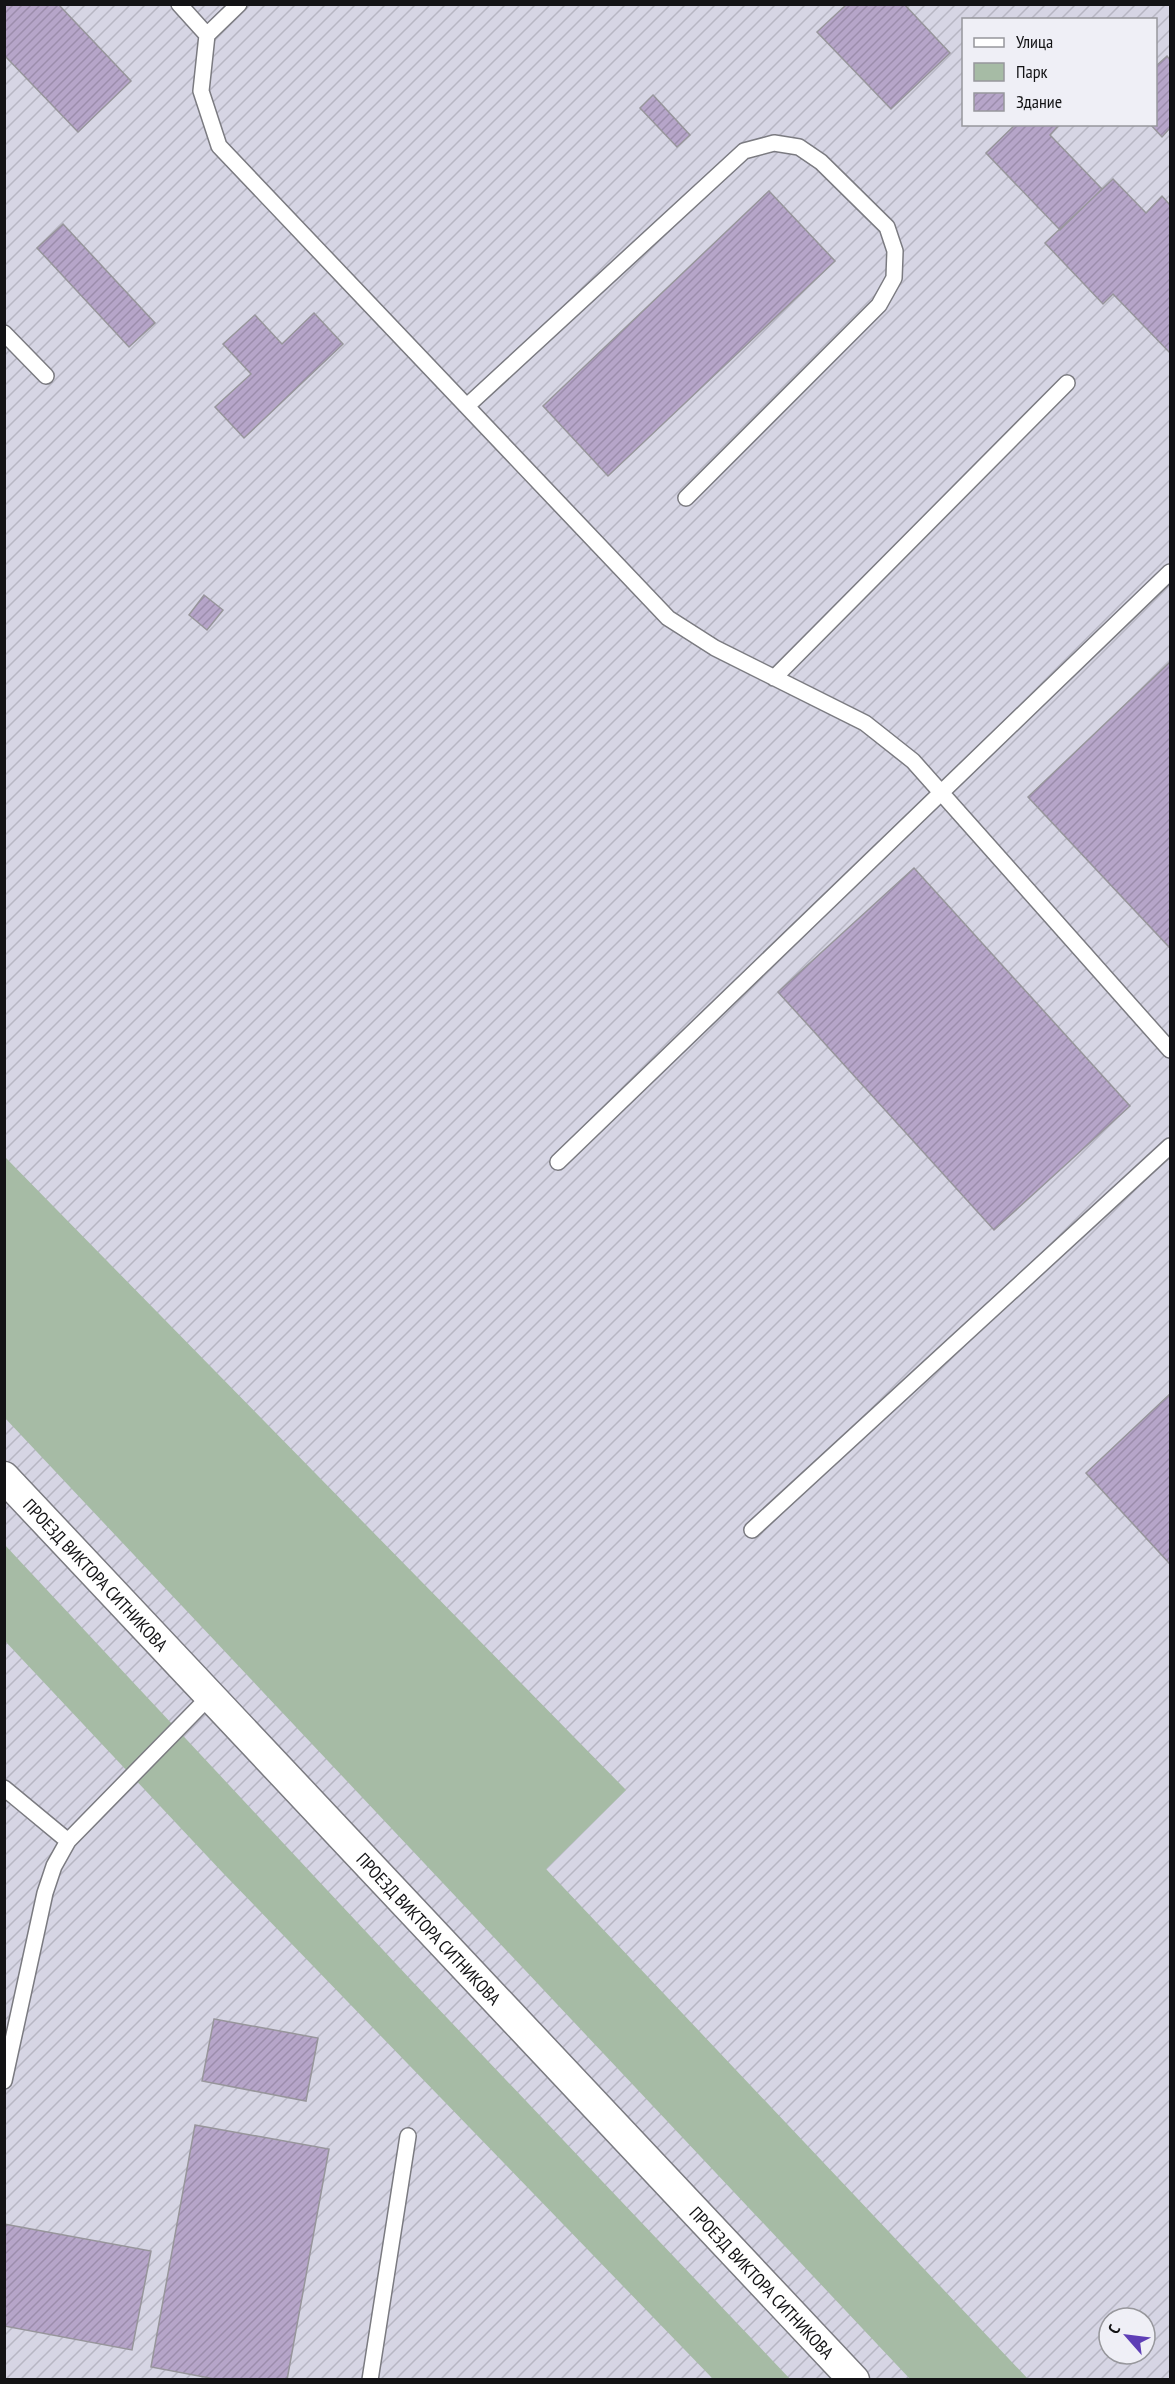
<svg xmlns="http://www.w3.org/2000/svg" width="1175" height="2384" viewBox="0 0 1175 2384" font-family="'PT Sans Narrow',sans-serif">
<defs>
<pattern id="industrial-furrows" width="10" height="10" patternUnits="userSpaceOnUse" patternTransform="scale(1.5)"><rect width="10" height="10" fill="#d6d5e4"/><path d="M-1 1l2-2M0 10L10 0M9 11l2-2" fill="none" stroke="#b7b6c3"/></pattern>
<pattern id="building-hatch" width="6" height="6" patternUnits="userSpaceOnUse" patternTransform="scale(1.5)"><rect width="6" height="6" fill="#b6a5c9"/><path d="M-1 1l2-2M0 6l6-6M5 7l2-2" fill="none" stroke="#9c8dac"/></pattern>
</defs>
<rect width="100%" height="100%" fill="#e2e1e9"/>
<path fill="url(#industrial-furrows)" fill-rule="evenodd" d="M5,5H1170V2379L5,2380ZM964,20H1156V124H964ZM1109,2318H1145V2354H1109Z"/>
<path fill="#a6bba5" d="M5,1157L626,1790L546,1869L1028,2379H910L5,1418Z
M4,1544L412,1981L790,2379H713L223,1873L5,1641Z"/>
<path fill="url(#building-hatch)" stroke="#97959b" stroke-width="1.5" d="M4,4H58L131,81L78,132L4,55Z
M847,4H904L950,53L891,109L817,32Z
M1167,56L1170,60V128L1162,137L1150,124H1156V66Z
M653,95L690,135L677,147L640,108Z
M1016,124H1060L1050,135L1102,189L1060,230L986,153Z
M1113,179L1146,213L1162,196L1170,205V353L1113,294L1103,304L1045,243Z
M769,191L835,261L608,476L543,406Z
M63,224L155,323L129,347L37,248Z
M314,313L343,344L244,438L215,407L251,374L223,344L255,315L282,344Z
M204,595L223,610L207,630L189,615Z
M1170,662V948L1028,797Z
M914,868L1130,1106L994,1230L778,992Z
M1170,1394V1564L1086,1473Z
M214,2019L318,2038L306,2101L202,2081Z
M195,2125L329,2149L287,2380H220L151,2367Z
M4,2224L151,2251L132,2350L4,2326Z"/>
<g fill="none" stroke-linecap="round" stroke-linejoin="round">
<defs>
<path id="service" d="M179,4L207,35
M239,4L207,35L201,91L219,146L668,618L715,648L865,723L913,761L1170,1050
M4,333L46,376
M467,406L744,151L774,143L799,147L821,162L887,227L895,251L894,278L879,305L686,498
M774,678L1067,383
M558,1162L1170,572
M752,1530L1170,1146
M4,1788L68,1841
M4,2081L45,1893L54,1866L68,1841L210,1696
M370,2380L408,2136"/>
<g id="minor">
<path id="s1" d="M4,1477L854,2380"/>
</g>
</defs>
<use href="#service" stroke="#7b7b81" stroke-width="18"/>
<use href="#minor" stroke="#7b7b81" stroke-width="33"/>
<use href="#service" stroke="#fff" stroke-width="15"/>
<use href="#minor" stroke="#fff" stroke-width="30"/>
</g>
<g text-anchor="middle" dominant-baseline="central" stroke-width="4.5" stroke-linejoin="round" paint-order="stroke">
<g font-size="18" fill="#131315" stroke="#efeff6">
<text stroke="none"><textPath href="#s1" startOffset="134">ПРОЕЗД ВИКТОРА СИТНИКОВА</textPath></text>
<text stroke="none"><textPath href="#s1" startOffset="620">ПРОЕЗД ВИКТОРА СИТНИКОВА</textPath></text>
<text stroke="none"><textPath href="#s1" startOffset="1106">ПРОЕЗД ВИКТОРА СИТНИКОВА</textPath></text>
</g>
</g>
<rect width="1175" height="2384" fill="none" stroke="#131315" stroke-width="12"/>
<rect x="962" y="18" width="195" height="108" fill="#efeff6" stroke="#97979c" stroke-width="1.5"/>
<rect x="974" y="38" width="30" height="9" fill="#ffffff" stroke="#97979c" stroke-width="1.5"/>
<text x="1016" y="48" font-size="18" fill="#131315">Улица</text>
<rect x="974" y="63" width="30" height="18" fill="#a6bba5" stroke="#97979c" stroke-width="1.5"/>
<text x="1016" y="78" font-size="18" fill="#131315">Парк</text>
<rect x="974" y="93" width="30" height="18" fill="url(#building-hatch)" stroke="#97979c" stroke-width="1.5"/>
<text x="1016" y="108" font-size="18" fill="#131315">Здание</text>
<g transform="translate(1127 2336) rotate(298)"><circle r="28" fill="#efeff6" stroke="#97979c" stroke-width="1.5"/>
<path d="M0-4.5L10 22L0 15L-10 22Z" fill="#5e3eb6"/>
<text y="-9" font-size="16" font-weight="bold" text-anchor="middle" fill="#131315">С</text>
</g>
</svg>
